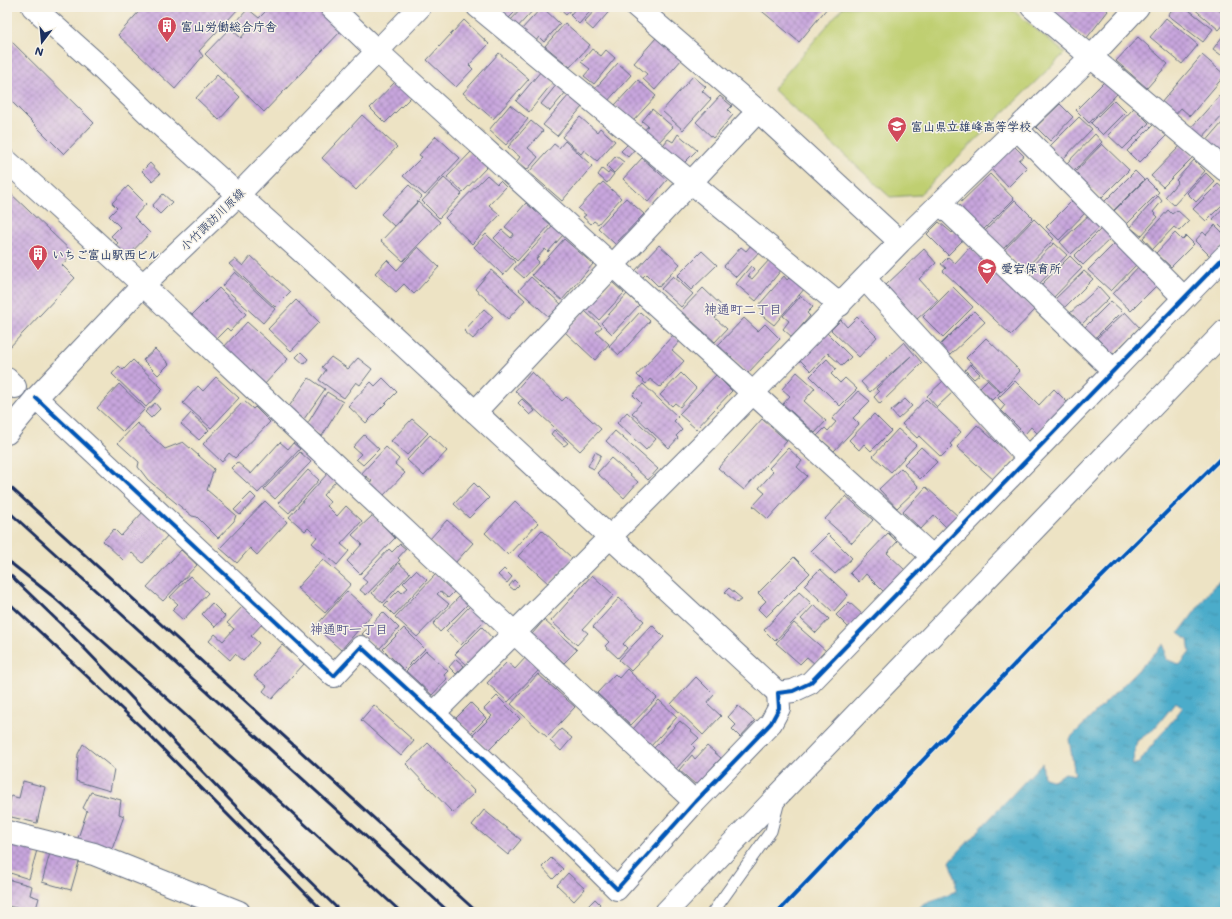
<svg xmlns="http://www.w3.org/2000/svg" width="1232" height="919" viewBox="0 0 1232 919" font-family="Mali,'Klee One',sans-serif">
<defs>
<pattern id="water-ripples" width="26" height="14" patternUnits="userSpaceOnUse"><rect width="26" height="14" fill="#4bacca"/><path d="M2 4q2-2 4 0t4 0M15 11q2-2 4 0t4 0" fill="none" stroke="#3e8ca7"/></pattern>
<pattern id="building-cross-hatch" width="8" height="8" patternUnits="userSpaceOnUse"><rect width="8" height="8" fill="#c8a6dd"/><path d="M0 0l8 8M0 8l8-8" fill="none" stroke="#a288b6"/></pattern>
</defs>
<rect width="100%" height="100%" fill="#f7f3e8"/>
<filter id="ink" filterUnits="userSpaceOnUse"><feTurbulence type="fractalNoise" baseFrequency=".025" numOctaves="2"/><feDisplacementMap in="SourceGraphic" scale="8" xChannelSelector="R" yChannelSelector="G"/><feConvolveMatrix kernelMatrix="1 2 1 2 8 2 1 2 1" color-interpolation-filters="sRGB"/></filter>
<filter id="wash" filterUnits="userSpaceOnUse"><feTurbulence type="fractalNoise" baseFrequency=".012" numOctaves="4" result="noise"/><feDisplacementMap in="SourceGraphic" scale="16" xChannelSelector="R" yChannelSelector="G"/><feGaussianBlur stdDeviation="0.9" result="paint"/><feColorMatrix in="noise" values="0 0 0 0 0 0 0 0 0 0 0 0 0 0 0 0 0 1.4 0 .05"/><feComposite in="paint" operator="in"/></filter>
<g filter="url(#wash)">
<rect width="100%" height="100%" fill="#ede3c4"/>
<path fill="#bfcf71" stroke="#6d7f68" d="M843,7H1009L1065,53L919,195L890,197L773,89Z"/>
<path fill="url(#water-ripples)" stroke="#336e94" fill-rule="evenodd" d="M1225,578V912H917L921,906L956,891V879L950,861L1042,763L1044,778L1054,781L1065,773L1075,775L1069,739L1164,644L1166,659L1180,665L1190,652L1188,640L1179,633L1213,587ZM1176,702L1183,707C1169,726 1152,743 1139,763L1132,765L1137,741L1154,729Z"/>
<g id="blocks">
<path fill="url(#building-cross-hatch)" d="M143,7H240L199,51L203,56L175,89L118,35Z
M270,7H315L341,31L264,112L205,54L230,28L241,38L245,33L235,23L248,9L259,18Z
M491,7H520L506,21Z
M523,7L535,8L516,29L509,22Z
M542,7L560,24L544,42L539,37L534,43L521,30Z
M557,7H573L566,15Z
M577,7H594L579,24L570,15Z
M598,7H613L593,30L584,22Z
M757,7H828L799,42Z
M1047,7H1104L1108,11L1086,39Z
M1174,7H1185L1213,29L1203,42L1168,15Z
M1192,7H1215L1225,15V23L1219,30Z
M1166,18L1198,45L1182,64L1150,37Z
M464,20L489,44L469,65L473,69L456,87L427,60Z
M565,23L590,45L570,67L545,46Z
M1225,33V58L1213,49Z
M7,37L94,123L64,154L7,97Z
M1138,37L1168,64L1147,88L1116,61Z
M656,38L682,59L655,90L643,79L647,74L634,63Z
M592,49L601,56L606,50L615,58L594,84L584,76L590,69L581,62Z
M499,53L529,79L493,119L463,93Z
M1202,55L1225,75L1190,116L1181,108L1174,116L1160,104Z
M618,63L631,75L606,103L593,91Z
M541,71L554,81L529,112L516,101Z
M217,75L240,97L219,120L196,98Z
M693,76L706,87L702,91L711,99L683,130L662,111Z
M638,80L656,96L633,121L615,105Z
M1105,81L1117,94L1089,123L1076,110Z
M395,82L411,97L385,123L370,108Z
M557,84L566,92L550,111L541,104Z
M569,95L582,107L557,136L543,125Z
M1220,95L1225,99V113L1201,139L1190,129Z
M720,96L732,106L728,110L733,115L713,138L696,122Z
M1114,100L1126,112L1103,135L1091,123Z
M1060,104L1073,117L1050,141L1036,127Z
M510,105L528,119L506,145L489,130Z
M1134,108L1149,123L1123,149L1108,135Z
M652,109L673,127L657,144L643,132L648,126L642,121Z
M362,115L397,147L356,190L322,158Z
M580,117L597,132L600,128L615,141L597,161L584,150L581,154L562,137Z
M1079,117L1092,129L1062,160L1049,147Z
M531,121L543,131L528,148L538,157L527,170L517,161L520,157L508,147Z
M1155,123L1167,135L1139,163L1127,151Z
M1222,123L1225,125V154L1222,157L1205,143Z
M678,134L697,150L682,165L660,149L668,139L673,142Z
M1095,134L1102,142L1074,171L1066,164Z
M436,136L460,158L425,195L403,176L422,157L419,155Z
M565,141L592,166L562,201L529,172L554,144L559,148Z
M629,143L635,149L628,157L621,151Z
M1102,144L1129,170L1101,198L1075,172Z
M1181,145L1193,157L1163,187L1151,176Z
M1014,146L1024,156L1019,160L1027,168L1008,187L991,169Z
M471,152L487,167L463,192L447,177Z
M616,156L624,162L614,173L607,166Z
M642,158L667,180L648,202L623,179Z
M1194,160L1205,171L1174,205L1165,197L1178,182L1176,180Z
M150,163L160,174L152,181L142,171Z
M602,169L608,174L610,171L614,174L607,183L598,175Z
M1135,171L1144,180L1113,211L1104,202Z
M1206,173L1215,182L1196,202L1187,193Z
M990,174L1014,199L983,230L958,205Z
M487,175L497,184L500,181L506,187L489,205L500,215L472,244L445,218Z
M444,178L462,194L439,218L422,201Z
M1146,179L1159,192L1127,224L1114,211Z
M603,182L621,198L598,224L594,221L591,224L583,217L586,215L578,209Z
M1218,184L1225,190V202L1206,221L1193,209Z
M409,185L422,197L394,226L381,214Z
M128,186L146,204L134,217L150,233L125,259L114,247L118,243L111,236L120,227L109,216L117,208L112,203Z
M7,190L73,253L62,265L75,278L7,350Z
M163,194L172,202L160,214L152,206Z
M1158,196L1162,201L1153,212L1158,217L1141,236L1130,227Z
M626,198L644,214L615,244L598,228Z
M1075,198L1087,211L1059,240L1046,227Z
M1015,200L1033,218L1003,249L985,231Z
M418,202L440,222L403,261L381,241Z
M526,203L551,224L517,261L494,238L502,230L511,238L514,234L505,227Z
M1225,206V231L1213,219Z
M1168,210L1172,214L1177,210L1189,221L1179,231L1174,227L1153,249L1143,238Z
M1090,214L1101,226L1071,254L1060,242Z
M1034,219L1054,239L1024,270L1004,250Z
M939,222L952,233L956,229L965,238L948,255L927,234Z
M1215,225L1225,235V244L1212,258L1195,241L1203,232L1206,235Z
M553,226L563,235L548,252L545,249L536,259L539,262L524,278L514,269Z
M1103,227L1112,237L1083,265L1074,256Z
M1175,233L1182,240L1186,236L1194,244L1171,267L1156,253Z
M486,234L515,262L503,275L474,247Z
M564,239L593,264L562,300L532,275Z
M1116,242L1138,263L1111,291L1088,270Z
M1054,243L1067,255L1039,284L1026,272Z
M752,244L760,251L736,277L724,266L741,247L746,251Z
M659,245L680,264L659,287L646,274L642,278L635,271Z
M418,247L439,267L414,294L404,284L396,292L375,273L387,260L397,270Z
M970,247L1035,310L1011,335L943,271L946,268L941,264L948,257L955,263Z
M924,249L936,263L919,279L938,300L917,319L886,285Z
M702,251L717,265L691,290L677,276Z
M251,256L290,292L275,307L229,264L235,259L243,266Z
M1070,256L1082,268L1053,298L1040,286Z
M770,259L782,269L756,301L736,284L751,266L754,269L748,276L752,279Z
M1140,265L1159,283L1131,311L1113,294Z
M491,270L525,300L508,319L475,289Z
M1084,271L1093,279L1063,309L1054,300Z
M235,272L275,309L263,323L222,286Z
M673,276L693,294L681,307L661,289Z
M784,276L787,280L791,276L805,288L774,325L760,314L763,310L758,306Z
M531,277L561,304L549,317L519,290Z
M612,282L624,293L599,320L587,309Z
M953,287L973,307L943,337L923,317Z
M1099,287L1109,298L1080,326L1069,314Z
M219,288L246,314L230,331L227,328L213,342L188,319Z
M703,288L724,308L715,318L727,329L715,342L681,311Z
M627,294L639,305L612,334L601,323Z
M801,296L813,307L807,313L810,316L792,337L783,329L789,321L783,316Z
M296,300L319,322L291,351L268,329Z
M1111,301L1122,311L1094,339L1084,328Z
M484,309L493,317L473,339L464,331Z
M585,311L602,327L596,332L609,344L595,360L565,332Z
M974,311L985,322L950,355L940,345Z
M640,312L650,321L619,355L609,346Z
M1125,312L1140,328L1113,354L1097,338Z
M857,317L877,337L859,357L831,330L841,320L847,327Z
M744,318L758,331L765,324L780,339L748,373L718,345Z
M247,322L288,359L263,386L223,348Z
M827,333L851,357L842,366L828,353L811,371L800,360Z
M673,335L680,341L672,350L684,361L660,387L650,379L646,384L637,375Z
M986,338L1020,371L1001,392L966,358Z
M904,342L922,363L880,404L874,397L879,392L876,389L911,356L870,392L861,382Z
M155,349L169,364L158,375L143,360Z
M301,352L308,359L304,364L296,357Z
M331,357L348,369L358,358L372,369L360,385L356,382L344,398L319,380L326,370L322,367Z
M827,359L836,369L831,374L840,383L845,378L857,389L840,406L810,376Z
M133,360L163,389L146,407L112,374L119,366L123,370Z
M970,364L980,374L974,379L965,370Z
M532,372L562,401L566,397L601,429L580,451L515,391Z
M797,372L815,388L804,401L826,421L815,433L783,404L790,396L782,389Z
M681,373L696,388L680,407L675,403L672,406L660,395Z
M716,375L732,391L696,429L679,414Z
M216,377L239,398L211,428L183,403L198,386L203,391Z
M309,378L325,389L304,419L288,408Z
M383,378L397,392L366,423L348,406L371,382L375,386Z
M944,380L954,391L937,407L927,396Z
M987,380L1000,392L992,400L979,388Z
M1015,381L1039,405L1054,389L1068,403L1037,433L1031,427L1025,434L1001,410L1005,405L998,398Z
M119,384L145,409L123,432L97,408Z
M643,384L678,417L674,421L682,430L676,436L678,438L669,448L632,413L641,403L633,395Z
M858,391L870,401L853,418L859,424L834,451L817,436L825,428L828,431L836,422L832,419Z
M327,392L343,402L322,436L306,426Z
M522,399L535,411L530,415L518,403Z
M905,399L912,406L898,419L891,411Z
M926,399L961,432L950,444L952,446L941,457L919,436L917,438L902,424Z
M244,401L253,409L255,407L270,422L235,458L229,453L222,462L203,444Z
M155,403L160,409L151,418L145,412Z
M627,412L656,439L646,450L617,423Z
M191,413L209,430L199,440L181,424Z
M874,414L891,431L871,451L864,444L859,450L849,440Z
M412,419L428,433L407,455L391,441Z
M762,419L787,441L744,490L718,468Z
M137,423L165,449L183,442L214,469L207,490L236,515L234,521L218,538L197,517L192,516L148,480L138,467L139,462L118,443Z
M977,425L1014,458L994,480L957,447Z
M898,429L916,445L891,472L873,456Z
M554,430L568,443L564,446L551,434Z
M615,431L658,469L648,480L606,441Z
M364,435L379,449L363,465L356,459L361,454L353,447Z
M430,435L447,451L424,476L407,460Z
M280,442L288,449L293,443L300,449L258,493L231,468L237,462L251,474Z
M386,447L399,459L395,464L405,473L382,497L369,484L372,481L366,476L362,480L359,476Z
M921,447L937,462L920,479L904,464Z
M788,448L802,461L797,467L807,476L768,519L753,506L765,493L759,488L773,472L769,468Z
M300,452L311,462L275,499L264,489Z
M595,452L601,455L594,469L588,466Z
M611,458L638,482L624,498L597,473Z
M901,468L919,487L897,508L879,489Z
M308,470L319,480L289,513L278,503Z
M328,473L336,481L323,495L330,502L327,506L337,516L346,506L362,521L341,544L349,551L337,565L312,543L317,537L308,528L305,531L289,517Z
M474,483L489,498L469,518L454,504Z
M926,487L959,517L948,529L934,515L921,529L903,512Z
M251,493L256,498L240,515L234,510Z
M846,496L873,520L852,543L825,519Z
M265,501L287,522L257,555L250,548L237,563L220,548Z
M515,501L538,523L508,555L485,533Z
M143,512L168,535L143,563L131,552L123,560L103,541L114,529L121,536Z
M373,515L395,538L360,574L347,561L362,544L352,535Z
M447,520L473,543L455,563L429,540Z
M542,530L573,559L549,584L518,556Z
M888,533L897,542L887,553L905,570L884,592L866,574L859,582L850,573Z
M828,534L852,558L835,574L811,551Z
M400,544L406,549L398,558L400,560L366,595L360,590L367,582L362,578L389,549L392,552Z
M181,550L197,565L163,601L147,587Z
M794,557L810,573L766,617L758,609L766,601L758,593Z
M323,559L351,584L325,613L297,588Z
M399,563L410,573L383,603L372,593Z
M504,569L512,577L507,583L498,575Z
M820,569L848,595L833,612L804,585Z
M416,570L427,580L394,615L384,605L399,590L402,593L408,588L403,583Z
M436,574L455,591L448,598L440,591L437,594L449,604L417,637L395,617Z
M592,575L614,595L583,629L588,633L577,645L551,621Z
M190,576L208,593L183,620L172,610L178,604L170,597Z
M514,580L519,585L514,590L509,586Z
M729,588L742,599L737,603L725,592Z
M347,591L372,614L341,650L315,627Z
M799,592L811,603L775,641L764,630Z
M460,596L468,604L440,632L433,624Z
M619,598L644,621L623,644L627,648L618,658L605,646L609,642L593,627Z
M849,602L863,615L850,629L836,615Z
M212,603L225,616L215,627L202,614Z
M244,605L263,623L251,636L259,643L243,661L235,654L230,660L209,641L215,634L223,641L234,629L227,623Z
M814,605L829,619L816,633L801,619Z
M470,606L485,620L461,645L446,631Z
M383,612L399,628L379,649L362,634Z
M544,620L577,650L564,663L532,634Z
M794,623L826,651L815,664L807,657L800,664L776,643Z
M652,625L664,637L631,671L619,660Z
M482,627L493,639L467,665L455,654Z
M404,628L425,649L404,670L383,649Z
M282,645L304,664L272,699L263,691L267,686L254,676Z
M426,651L448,671L444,675L447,679L432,695L406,671Z
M527,656L540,669L508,702L487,683L507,662L515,669Z
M456,659L464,666L456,674L449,667Z
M627,669L657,698L631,725L597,693L615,674L619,678Z
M538,674L575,707L547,737L511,704Z
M696,677L714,695L707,703L721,716L703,735L671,704Z
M497,696L520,719L488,751L473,735L492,716L484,709Z
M659,700L677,717L651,746L633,729Z
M471,703L486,718L471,733L456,718Z
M374,705L414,741L401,756L361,720Z
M738,706L755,721L740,737L732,729L736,725L728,717Z
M680,721L699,738L692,745L695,748L676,769L654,748Z
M561,729L572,738L561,751L550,741Z
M428,743L475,792L453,813L406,764Z
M83,744L114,769L110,791L76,781L78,754Z
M707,746L721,758L696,785L679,770L692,755L695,759Z
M23,781L45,787L37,823L7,816L11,796L19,798Z
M91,792L121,800L119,814L124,816L111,852L77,841L87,811L83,808Z
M484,810L521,840L508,855L472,825Z
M7,841L37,850L29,879L7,872Z
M50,853L79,862L71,890L42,882Z
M551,858L563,869L553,879L542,867Z
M568,873L585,889L574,901L557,885Z
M7,879L32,886L30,895L39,898L35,912L7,906Z
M595,899L600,904L594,911L588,906Z"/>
</g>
</g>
<g filter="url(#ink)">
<use href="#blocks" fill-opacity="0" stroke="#646e82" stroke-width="1"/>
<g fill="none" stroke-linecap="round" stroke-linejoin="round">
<defs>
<path id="lane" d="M713,912L771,831L779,801"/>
<path id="street" d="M478,7L840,305
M637,7L758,111L900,242
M1032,7L1225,170
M377,51L933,557
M1017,129L1184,298
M7,161L143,285L695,802
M941,204L1114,371
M865,279L1028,458
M7,379L15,387
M36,398L334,676L361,647C448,726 534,806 617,889L695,802L771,723L779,708L778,693L793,691L810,683L1225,256
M475,412L758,111
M434,713L703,444L900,242L1091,57L1138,7
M7,832L94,854L239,912
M666,912L1225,331"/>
<path id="secondary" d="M33,7L98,65L158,123L321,269L778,693
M331,7L377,51
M7,433L36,398L143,285L238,195L420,7"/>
</defs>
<use href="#lane" stroke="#646e82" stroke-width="13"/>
<use href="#street" stroke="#646e82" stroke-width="24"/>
<use href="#secondary" stroke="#646e82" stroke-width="24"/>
<use href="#lane" stroke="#fff" stroke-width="11"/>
<use href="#street" stroke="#fff" stroke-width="22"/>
<use href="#secondary" stroke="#fff" stroke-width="22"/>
<path stroke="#1b2f5e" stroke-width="3" d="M7,484L477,912
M7,510L449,912
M7,560L51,595L170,701L401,912
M7,572L61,624L277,849L341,912
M7,601L141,727L324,912"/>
<defs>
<path id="cycleway" d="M36,398L334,676L361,647C448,726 534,806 617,889L695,802L771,723L779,708L778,693L793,691L810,683L1225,256
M778,912L1033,645L1225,454"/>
</defs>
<use href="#cycleway" stroke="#f7f3e8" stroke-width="6"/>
<use href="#cycleway" stroke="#0057b8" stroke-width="4"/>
</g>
</g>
<defs>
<symbol id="building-pin" viewBox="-11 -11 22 30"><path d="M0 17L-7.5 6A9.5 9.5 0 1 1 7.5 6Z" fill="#d1495b" stroke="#f7f3e8"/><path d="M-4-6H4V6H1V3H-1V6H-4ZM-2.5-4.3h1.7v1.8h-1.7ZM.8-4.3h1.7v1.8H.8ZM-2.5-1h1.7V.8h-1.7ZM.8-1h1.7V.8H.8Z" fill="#fff"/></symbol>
<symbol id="school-pin" viewBox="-11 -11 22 30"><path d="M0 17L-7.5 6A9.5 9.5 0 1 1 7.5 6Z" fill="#d1495b" stroke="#f7f3e8"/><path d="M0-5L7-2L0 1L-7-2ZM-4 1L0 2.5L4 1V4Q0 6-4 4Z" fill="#fff"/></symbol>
</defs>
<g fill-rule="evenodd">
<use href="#building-pin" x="156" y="15" width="22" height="30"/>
<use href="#school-pin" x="886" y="115" width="22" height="30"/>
<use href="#building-pin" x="27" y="243" width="22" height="30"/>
<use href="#school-pin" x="976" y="257" width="22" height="30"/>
</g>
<g text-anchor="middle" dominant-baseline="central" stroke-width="3" stroke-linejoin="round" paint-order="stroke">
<g font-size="12" font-weight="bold" fill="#1b2f5e" stroke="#f7f3e8" text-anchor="start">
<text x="181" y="26">富山労働総合庁舎</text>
<text x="911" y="126">富山県立雄峰高等学校</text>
<text x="52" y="254">いちご富山駅西ビル</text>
<text x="1001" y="268">愛宕保育所</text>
</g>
<g font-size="12" fill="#1b2f5e" stroke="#f7f3e8">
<text transform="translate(212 219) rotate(-44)">小竹諏訪川原線</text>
</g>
<g font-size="13" font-weight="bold" fill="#58598a" stroke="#f7f3e8">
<text x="743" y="308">神通町二丁目</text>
<text x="349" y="628">神通町一丁目</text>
</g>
</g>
<rect width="1232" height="919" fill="none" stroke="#f7f3e8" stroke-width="24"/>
<g transform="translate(42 42) rotate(196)" stroke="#f7f3e8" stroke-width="3" paint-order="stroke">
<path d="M0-3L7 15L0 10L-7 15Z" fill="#1b2f5e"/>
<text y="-6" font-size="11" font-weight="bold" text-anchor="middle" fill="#1b2f5e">N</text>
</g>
</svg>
